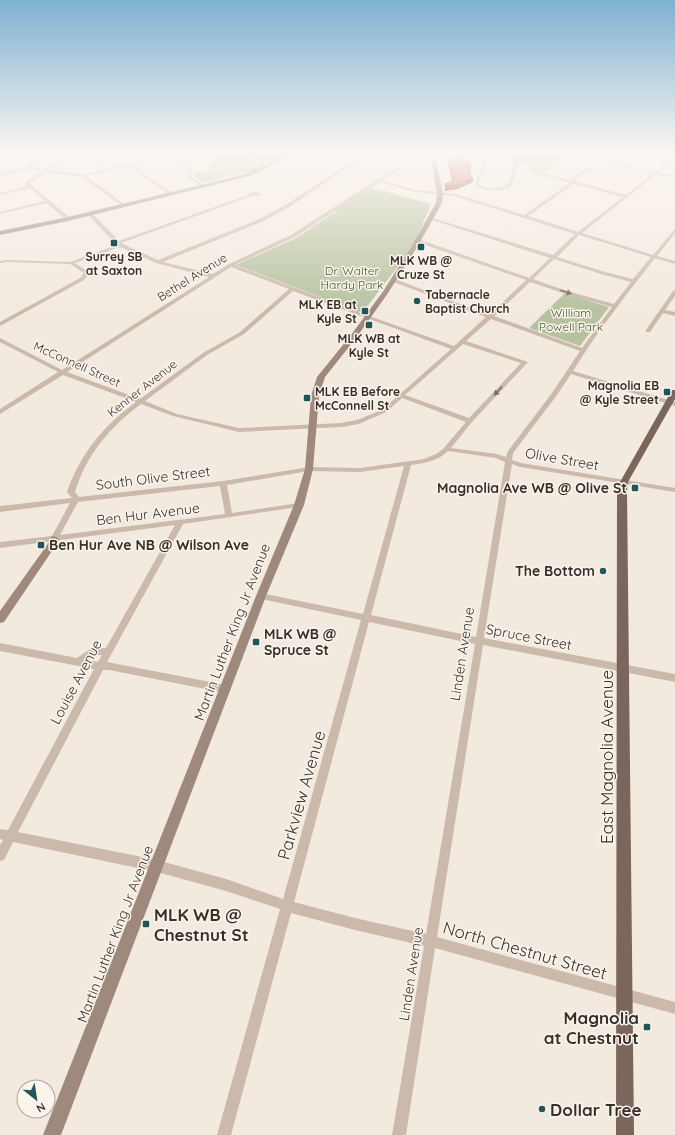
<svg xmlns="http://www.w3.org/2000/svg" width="675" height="1135" viewBox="0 0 675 1135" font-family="Quicksand,sans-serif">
<rect width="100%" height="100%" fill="#f3eadf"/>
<path fill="#b6c29f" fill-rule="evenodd" d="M209,153H286L252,170L204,183L194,176L195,173L207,171L211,162L208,157Z
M489,153H560L570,156L539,175L534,173L526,163L517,161L519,165L511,186C503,192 481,192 475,183L487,157L490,158L502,157ZM496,158H504L515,163L507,186L493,189L481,186L478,182L488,161Z
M368,187L431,204L416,240L406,256L362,313L236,265L296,238L334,213L341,214L334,212Z
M565,293L609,307L580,346L529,328Z"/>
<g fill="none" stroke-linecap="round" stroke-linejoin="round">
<path fill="#cbbaab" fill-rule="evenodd" d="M33,153H37L32,167L46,169L72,153H77L50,170L83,175L103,170L95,163L108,153H113L99,163L106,169L135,162L143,158L134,153L146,155L147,158L163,153L191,163L192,177L205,186L202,187L189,178L188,165L162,155L132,165L172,193V195H170L128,166L86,176L124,204V205L122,206L82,177L47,172L29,183L70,218V220H66L47,203L0,214V212L45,201L30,188L0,195V193L27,186L25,182L43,171L30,169L0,176V174L28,167Z
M364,153H369L291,206L266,220L163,262L213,274L229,264L291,235L378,179L399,167L400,169L383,180L415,190L455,194L524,215L570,183L541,175V173L570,180L583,170V168L588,167L593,169V171L586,172L574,181L626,195L652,174L570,153H577L654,173L675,157V160L658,173L675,175V177L655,175L582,233L653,255L675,229V233L657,256L675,261V264L655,258C626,295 597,332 573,371L675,402V406L571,374L557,395L513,453L512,460L521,463L675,488V492L520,467L512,464L484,638L675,674V682L483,645L437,937L675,1002V1014L435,948L406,1135H392L424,946L355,930L291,913L231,1135H217L280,909L226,891L157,872L13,842L4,860L0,861V845L3,840L0,839V829L8,830L94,669L0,651V643L77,658L90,649L106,648L175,525L0,548V542L52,536L70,503L0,512V506L72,498L67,492C80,454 104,425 136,402L63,375L0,414V409L58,372L0,342V338L62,370L209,277L156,263L120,247L75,263L90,273L84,280L0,326V322L80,278L84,273L70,264L6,262L0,263V261L6,260L70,262L117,245L88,215V213H92L119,241L248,195L253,191L261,194L257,197L252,196L121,243L158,260L262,218L287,204ZM380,182L415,192L454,196L575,234L553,255L429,217V219L550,258L529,278L421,240H417V242L526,280L489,315L395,279H391V281L486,317L454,346L369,316L235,265L295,237ZM574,184L623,197L578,232L528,216ZM579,235L651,257L633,279L605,272L557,257ZM554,259L601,274L631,282L614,304L567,291L533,279ZM231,267L289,289L240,332L203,353L140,399L67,372ZM530,282L563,293L612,307L582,348L494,316ZM293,291L451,349L382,410L357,420L341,423L239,428L177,414L145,401L207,355L244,334ZM491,319L580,351L552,393L508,451L506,457L497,454L451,448L472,422L528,362L466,341ZM463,344L521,363L469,418L405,395ZM402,398L466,422L443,449L436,454L424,459L360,468L309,467L223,481L79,497L75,492C87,454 109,428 141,404L173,416L239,432L341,427L359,424L386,412ZM448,451L496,458L505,462L476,637L371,615L411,465C425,463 438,461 448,451ZM404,466L363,614L261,593L258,594L257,596L258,598L261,599L361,620L283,899L226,879L157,860L18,832L103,670H109L226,693L229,692L231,689L229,686L226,685L107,662L183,524L299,507L303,505L299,503L232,513L227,485L309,471L360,472ZM220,486L225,514L60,535L78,502ZM369,622L475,644L426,934L355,918L294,902ZM95,655H102L98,662L88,660Z
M443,153H447L446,157L450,159L454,158L455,153H459L458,159L448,161L442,157Z
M469,153H482L478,156Z
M675,290V296L665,310L675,312V316L663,313L650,332H646V330L673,291Z"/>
<path fill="#9f897c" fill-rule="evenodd" d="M288,153H294L257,173L246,177L68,221L0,235V231L68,217L242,175Z
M430,153H434L443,193L442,203L416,249L388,293L356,338L325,377L319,396L313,469L304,505L266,596L61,1135H43L256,596L294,505L305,469L311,396L317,377L351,335L382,293L410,249L436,203L437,193Z
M54,536L59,539L54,548L4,622L0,623V611L47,545L51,537Z"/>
<path fill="#7a665c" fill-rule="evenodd" d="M672,390H675V399L628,482L627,491L634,1135H616L617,491L620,482Z"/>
</g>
<path fill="#a85b42" d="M448,160L471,166V171H469L473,182L457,189L445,191V184L452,181L448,164Z"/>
<path fill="#884a36" d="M473,178V182L457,189L445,191V186Z"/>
<path fill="#c36a4d" stroke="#884a36" d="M468,159L471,166H468L471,177L473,178L458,185L445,186V184L454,181L448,160Z"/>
<defs><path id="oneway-solid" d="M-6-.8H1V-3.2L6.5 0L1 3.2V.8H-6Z"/></defs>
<g fill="#7b6e64">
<use href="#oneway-solid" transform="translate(566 292) rotate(17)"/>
<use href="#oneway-solid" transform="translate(498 391) rotate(134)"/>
</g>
<linearGradient id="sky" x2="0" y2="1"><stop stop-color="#7eb1d1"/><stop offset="0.49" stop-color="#faf6f1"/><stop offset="1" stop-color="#faf6f1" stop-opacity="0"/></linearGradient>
<rect width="675" height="312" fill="url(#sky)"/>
<g fill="#20565a" stroke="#faf4ec" stroke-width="1.5">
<rect x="110" y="239" width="8" height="8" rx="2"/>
<rect x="417" y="243" width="8" height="8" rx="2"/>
<circle cx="417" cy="301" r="4"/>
<rect x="361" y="307" width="8" height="8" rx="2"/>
<rect x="365" y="321" width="8" height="8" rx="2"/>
<rect x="663" y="388" width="8" height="8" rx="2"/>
<rect x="303" y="394" width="8" height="8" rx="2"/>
<rect x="631" y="484" width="8" height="8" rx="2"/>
<rect x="37" y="541" width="8" height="8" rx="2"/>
<circle cx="603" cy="571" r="4"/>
<rect x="252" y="638" width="8" height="8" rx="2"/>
<rect x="142" y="920" width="8" height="8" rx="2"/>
<rect x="643" y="1023" width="8" height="8" rx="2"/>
<circle cx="542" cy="1109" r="4"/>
</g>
<g text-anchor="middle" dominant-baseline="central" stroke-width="3" stroke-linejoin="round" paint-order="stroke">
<g font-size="12" font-weight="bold" fill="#392f2a" stroke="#faf4ec">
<text x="114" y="256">Surrey SB<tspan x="114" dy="14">at Saxton</tspan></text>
<text x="421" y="260">MLK WB @<tspan x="421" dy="14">Cruze St</tspan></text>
<text x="425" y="294" text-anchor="start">Tabernacle<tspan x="425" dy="14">Baptist Church</tspan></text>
<text x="357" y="304" text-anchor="end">MLK EB at<tspan x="357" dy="14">Kyle St</tspan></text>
<text x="369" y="338">MLK WB at<tspan x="369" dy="14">Kyle St</tspan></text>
<text x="659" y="385" text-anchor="end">Magnolia EB<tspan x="659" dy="14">@ Kyle Street</tspan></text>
<text x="315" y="391" text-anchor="start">MLK EB Before<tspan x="315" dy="14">McConnell St</tspan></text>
</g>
<g font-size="12" fill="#48572e" stroke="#faf4ec">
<text x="352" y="270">Dr. Walter<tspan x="352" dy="14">Hardy Park</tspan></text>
<text x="571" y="312">William<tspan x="571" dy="14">Powell Park</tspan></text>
</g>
<g font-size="12" fill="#392f2a" stroke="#faf4ec">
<text transform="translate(192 277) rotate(-32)">Bethel Avenue</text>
<text transform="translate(77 364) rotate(24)">McConnell Street</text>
<text transform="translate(142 388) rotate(-38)">Kenner Avenue</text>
</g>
<g font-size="14" fill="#392f2a" stroke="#faf4ec">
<text transform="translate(562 459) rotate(10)">Olive Street</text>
<text transform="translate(153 478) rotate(-7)">South Olive Street</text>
<text transform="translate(148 514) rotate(-7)">Ben Hur Avenue</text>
<text transform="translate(232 632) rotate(-69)">Martin Luther King Jr Avenue</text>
<text transform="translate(529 637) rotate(11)">Spruce Street</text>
<text transform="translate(462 654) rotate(-81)">Linden Avenue</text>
<text transform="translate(76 682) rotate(-62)">Louise Avenue</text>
<text transform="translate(115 934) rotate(-69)">Martin Luther King Jr Avenue</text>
<text transform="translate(411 974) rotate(-81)">Linden Avenue</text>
</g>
<g font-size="14" font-weight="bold" fill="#392f2a" stroke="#faf4ec" text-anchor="end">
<text x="627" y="488">Magnolia Ave WB @ Olive St</text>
<text x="49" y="545" text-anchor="start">Ben Hur Ave NB @ Wilson Ave</text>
<text x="595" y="571">The Bottom</text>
<text x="264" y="634" text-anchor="start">MLK WB @<tspan x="264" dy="16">Spruce St</tspan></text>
</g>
<g font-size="17" fill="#392f2a" stroke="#faf4ec">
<text transform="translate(606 757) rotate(-90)">East Magnolia Avenue</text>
<text transform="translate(301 795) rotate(-74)">Parkview Avenue</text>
<text transform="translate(525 950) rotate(16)">North Chestnut Street</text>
</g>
<g font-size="17" font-weight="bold" fill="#392f2a" stroke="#faf4ec" text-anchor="start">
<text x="154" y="914">MLK WB @<tspan x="154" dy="20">Chestnut St</tspan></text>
<text x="639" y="1017" text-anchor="end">Magnolia<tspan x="639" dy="20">at Chestnut</tspan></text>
<text x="550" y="1109">Dollar Tree</text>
</g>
</g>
<g transform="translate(36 1099) rotate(150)"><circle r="19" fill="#faf4ec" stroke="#ada59e"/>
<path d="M0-3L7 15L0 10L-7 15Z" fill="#20565a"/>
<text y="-6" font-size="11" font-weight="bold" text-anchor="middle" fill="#392f2a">N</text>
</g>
</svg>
